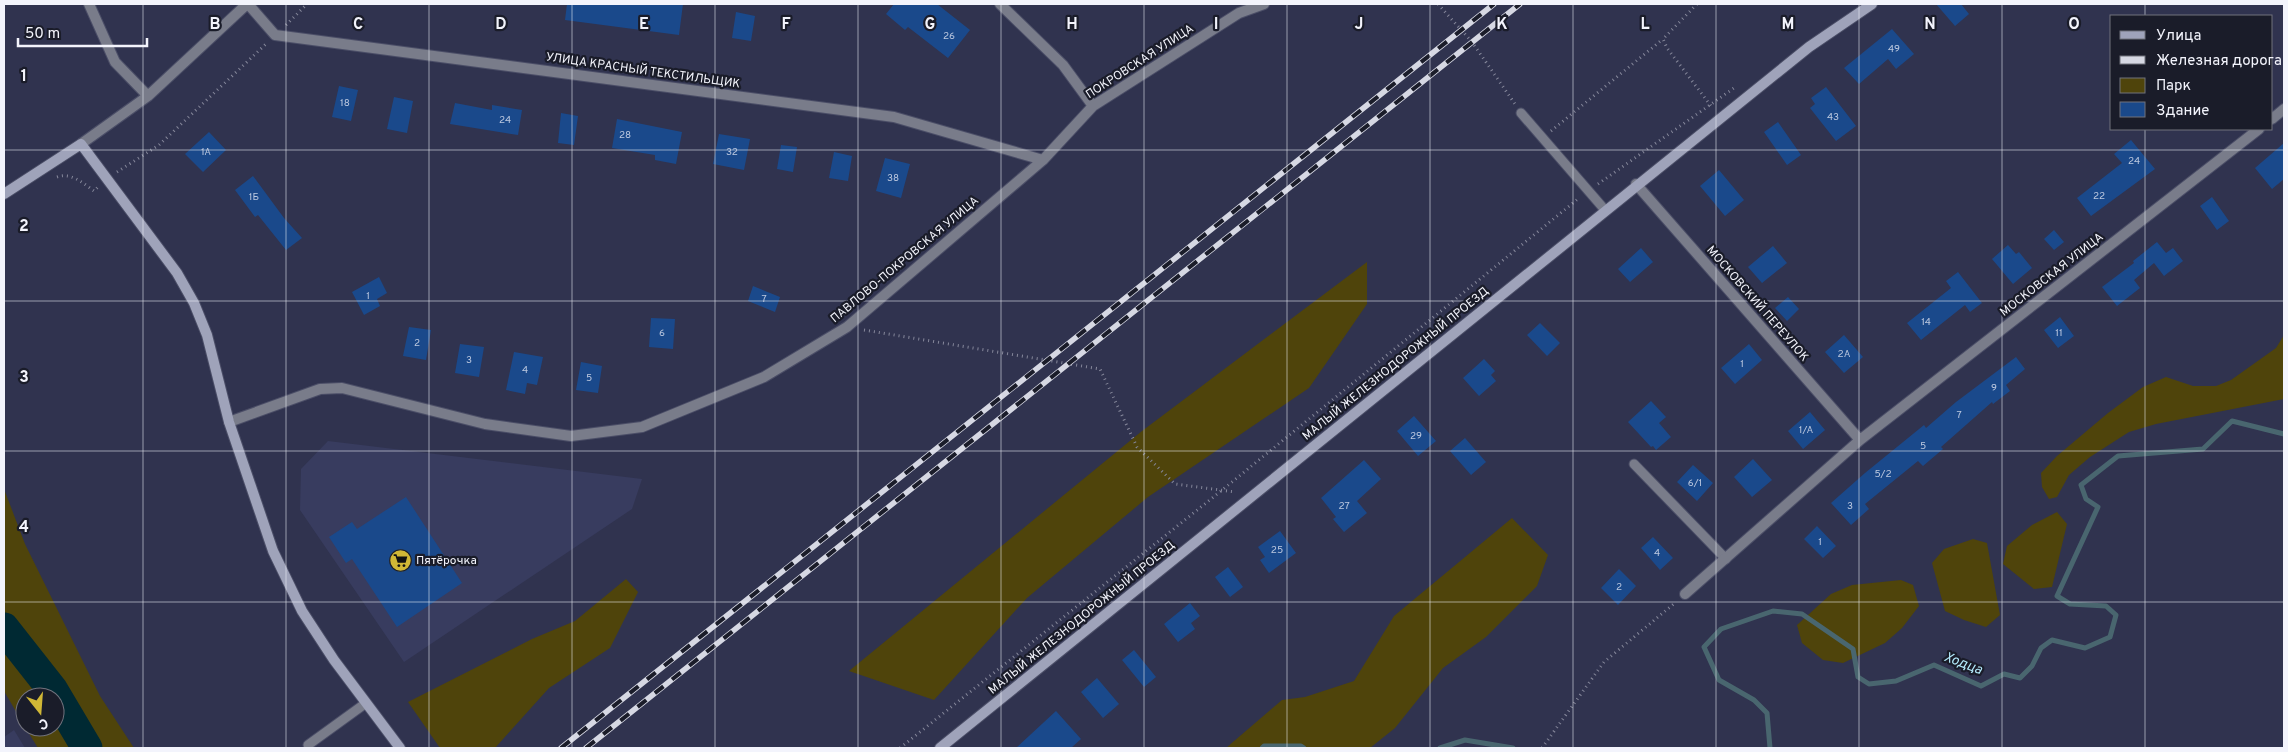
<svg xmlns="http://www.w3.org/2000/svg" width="2288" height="752" viewBox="0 0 2288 752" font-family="Overpass,sans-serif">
<rect width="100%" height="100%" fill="#30334f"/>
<path fill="#383c5f" d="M328,441L642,479L632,509L404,662L300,510L301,469Z
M14,730L25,748H4V737Z"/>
<path fill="#4f440b" d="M1367,262V304L1309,388L1148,497L1027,598L934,700L849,671L1142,431Z
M2284,335V399L2156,424L2129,432L2090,457L2069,475L2057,497L2049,499L2042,487L2041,473L2057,456L2108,413L2143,387L2166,377L2193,386H2216L2231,380L2276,348Z
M4,489L25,544L100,696L134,748H38L25,727H55V697H25V727L4,691Z
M2057,512L2067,524L2052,587L2034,589L2003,564L2007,546L2032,525Z
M1512,518L1548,555L1537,586L1486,637L1443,668L1395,728L1370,748H1226L1282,700L1305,697L1354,681L1394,616Z
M1973,539L1987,543L2000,615L1986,627L1964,620L1945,611L1932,563L1944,549Z
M626,579L638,592L610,648L549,688L495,748H440L408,702L532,639L575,621Z
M1901,580L1913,585L1919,606L1902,628L1885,643L1843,663L1823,660L1802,643L1797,625L1831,594L1852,585Z"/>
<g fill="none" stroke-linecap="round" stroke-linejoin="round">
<path stroke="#49666f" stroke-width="5" d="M1262,748L1264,746H1301L1304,748
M1440,748L1465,740L1513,748
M1770,748L1767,713L1754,700L1719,680L1704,647L1721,629L1773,611L1802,614L1853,649L1858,677L1869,684L1896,681L1934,665L1981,686L2004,674L2020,678L2032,666L2041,648L2052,640L2085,648L2110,637L2116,615L2106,606L2070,604L2057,596L2098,507L2086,499L2081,485L2118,456L2203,449L2232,421L2284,434"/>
<path stroke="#002933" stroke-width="31" d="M4,628L52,689L87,748"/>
</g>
<path fill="#1a498b" d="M567,4H683L679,35L565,20Z
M894,4H937L970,30L948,58L908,27L905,30L886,14Z
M1936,4H1961L1969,14L1955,26Z
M736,12L755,16L751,41L732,38Z
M1892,29L1914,54L1896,69L1888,59L1859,84L1844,68Z
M339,86L358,90L351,121L332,117Z
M1826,87L1856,126L1836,141L1810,108L1815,104L1811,98Z
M394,97L413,101L407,133L387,129Z
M455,103L492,110V105L522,110L518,135L450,124Z
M561,113L578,116L574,145L558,143Z
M617,119L682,132L676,164L655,160V155L612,148Z
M1778,122L1801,155L1787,165L1764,132Z
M209,132L226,150L203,172L185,154Z
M719,134L750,139L744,170L713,164Z
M2131,140L2155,169L2091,216L2077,198L2122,163L2114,154Z
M2284,143V179L2272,189L2255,168Z
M781,145L797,147L793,172L777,169Z
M834,152L852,156L848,181L829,178Z
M885,158L910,164L901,198L876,191Z
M1719,170L1744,200L1725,216L1700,186Z
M253,176L284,218L302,238L286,250L258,215L255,217L235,190Z
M2212,197L2229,221L2217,230L2200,206Z
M2054,230L2064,242L2054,250L2044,239Z
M2157,242L2166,253L2173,248L2183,261L2164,276L2154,263L2134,280L2140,288L2117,306L2102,287L2134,263L2133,261Z
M2008,245L2016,254L2019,252L2032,268L2013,284L1992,259Z
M1773,246L1787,263L1762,283L1748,267Z
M1641,248L1653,262L1630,282L1618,269Z
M1958,272L1982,303L1970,312L1965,305L1921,340L1907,323L1951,288L1946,281Z
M379,277L387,293L377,299L380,306L364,315L352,292Z
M753,286L780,297L775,312L748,301Z
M1788,297L1799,309L1787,321L1775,308Z
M2060,317L2074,336L2058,348L2044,330Z
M651,318L675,319L673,349L649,347Z
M1540,323L1560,343L1547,356L1527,335Z
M409,327L431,330L426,360L403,356Z
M1844,335L1863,357L1844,373L1825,352Z
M460,344L484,347L479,377L455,373Z
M1749,344L1762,360L1735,384L1721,368Z
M514,352L543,357L537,385L527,383L525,394L506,390Z
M2016,357L2025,369L2006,385L2010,391L1993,404L1992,402L1941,447L1943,449L1923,466L1918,461L1865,504L1869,509L1851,525L1831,503L1865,473L1924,425L1926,428L1956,402Z
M1484,359L1495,371L1491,375L1496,381L1479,396L1463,378Z
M581,362L602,366L598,393L576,390Z
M1651,401L1666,417L1659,423L1671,437L1656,450L1653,446L1651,447L1628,422Z
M1810,412L1825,430L1803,449L1788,431Z
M1414,416L1436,441L1418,456L1397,431Z
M1465,438L1486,462L1471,475L1450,451Z
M1753,459L1772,480L1752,497L1734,477Z
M1364,460L1381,479L1357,501L1367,513L1344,532L1333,519L1336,517L1321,498Z
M1693,465L1713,483L1697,501L1677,482Z
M406,497L462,583L397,627L352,559L346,563L329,537L352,522L357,529Z
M1817,526L1836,546L1823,558L1804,539Z
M1280,531L1296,553L1269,573L1260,560L1265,557L1258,547Z
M1653,537L1673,558L1660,570L1641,548Z
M1228,567L1243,587L1230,597L1215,577Z
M1619,569L1636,586L1618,605L1601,588Z
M1190,603L1200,616L1191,623L1195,629L1178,642L1164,624Z
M1134,650L1156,677L1144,687L1122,660Z
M1097,678L1119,704L1103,718L1081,692Z
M1056,711L1081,739L1071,748H1016Z"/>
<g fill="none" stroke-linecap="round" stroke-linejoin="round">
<defs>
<path id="lane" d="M1521,113L1605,210
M1634,464L1726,559
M308,745L366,703"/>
<path id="street" d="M89,4L115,62L148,96
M248,4L275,35L894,117L1043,160
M1000,4L1063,65L1093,106
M2272,119L2284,109
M81,144L148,96L247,4
M1636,184L1860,440
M229,422L320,389L342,388L485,424L571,436L642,427L764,377L847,327L1043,160L1093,106L1239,13L1264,4
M1685,594L1860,440L2259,129"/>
<path id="secondary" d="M4,194L81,144L177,273L194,303L207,335L229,422L273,551L302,611L334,660L400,748
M940,748L1809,47L1872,4"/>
</defs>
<use href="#lane" stroke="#4b4e67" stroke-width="11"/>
<use href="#street" stroke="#4b4e67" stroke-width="12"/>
<use href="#secondary" stroke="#4b4e67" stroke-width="12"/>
<path stroke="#86889b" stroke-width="3" stroke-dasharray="1 4" stroke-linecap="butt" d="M1438,4L1472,42L1515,104
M1697,4L1663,39L1667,48L1711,106
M286,25L307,4
M1551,131L1663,39
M117,172L159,145L267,43
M57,177C71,172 83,183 94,191L98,187
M1598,184L1734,88
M864,330L1100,369L1137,447L1175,484L1235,492
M900,748L1221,491L1579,198
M1542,748L1604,662L1676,602"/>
<use href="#lane" stroke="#797c8a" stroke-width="9"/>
<use href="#street" stroke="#797c8a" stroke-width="10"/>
<use href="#secondary" stroke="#9fa3ba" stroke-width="10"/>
<defs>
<path id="rail" d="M561,748L1494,4
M586,748L1520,4"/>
</defs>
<use href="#rail" stroke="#d6d8e3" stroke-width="5.5"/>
<use href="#rail" stroke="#1a1c29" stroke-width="4" stroke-dasharray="11" stroke-linecap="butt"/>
</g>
<path fill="none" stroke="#f3f4fc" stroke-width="1" stroke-opacity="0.55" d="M143,4V748M286,4V748M429,4V748M572,4V748M715,4V748M858,4V748M1001,4V748M1144,4V748M1287,4V748M1430,4V748M1573,4V748M1716,4V748M1859,4V748M2002,4V748M2145,4V16M2145,129V748M4,150H2284M4,301H2284M4,451H2284M4,602H2284"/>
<defs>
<symbol id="supermarket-disc" viewBox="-11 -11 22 22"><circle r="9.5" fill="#d0b736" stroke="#1a1c29"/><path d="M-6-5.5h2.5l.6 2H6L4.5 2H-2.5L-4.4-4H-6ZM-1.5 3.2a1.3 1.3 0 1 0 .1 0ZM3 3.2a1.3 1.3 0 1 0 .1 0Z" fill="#111"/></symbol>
</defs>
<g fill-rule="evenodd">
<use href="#supermarket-disc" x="388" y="548" width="25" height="25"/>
</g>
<g text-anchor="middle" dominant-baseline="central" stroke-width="4.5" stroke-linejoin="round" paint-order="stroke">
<g font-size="10" fill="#bdc9e0">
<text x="949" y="36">26</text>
<text x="1894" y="49">49</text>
<text x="345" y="103">18</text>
<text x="1833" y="117">43</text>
<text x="505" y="120">24</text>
<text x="625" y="135">28</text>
<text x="206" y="152">1А</text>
<text x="732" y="152">32</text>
<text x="2134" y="161">24</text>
<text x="893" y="178">38</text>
<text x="2099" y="196">22</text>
<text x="254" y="197">1Б</text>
<text x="368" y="296">1</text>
<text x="764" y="299">7</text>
<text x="1926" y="322">14</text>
<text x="662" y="333">6</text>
<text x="2059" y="333">11</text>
<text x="417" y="343">2</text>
<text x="1844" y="354">2А</text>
<text x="469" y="360">3</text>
<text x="1742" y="364">1</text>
<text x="525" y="370">4</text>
<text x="589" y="378">5</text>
<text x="1994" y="388">9</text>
<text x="1959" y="415">7</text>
<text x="1806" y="430">1/А</text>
<text x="1416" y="436">29</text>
<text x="1923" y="446">5</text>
<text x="1883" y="474">5/2</text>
<text x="1695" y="483">6/1</text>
<text x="1344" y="506">27</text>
<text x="1850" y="506">3</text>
<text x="1820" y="542">1</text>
<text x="1277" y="550">25</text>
<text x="1657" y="553">4</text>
<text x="1619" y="587">2</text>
</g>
<g font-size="12" fill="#f3f4fc" stroke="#1a1c29">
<text transform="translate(1140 62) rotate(-33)">ПОКРОВСКАЯ УЛИЦА</text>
<text transform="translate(643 71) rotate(8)">УЛИЦА КРАСНЫЙ ТЕКСТИЛЬЩИК</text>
<text transform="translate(905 260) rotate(-40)">ПАВЛОВО-ПОКРОВСКАЯ УЛИЦА</text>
<text transform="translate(2052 275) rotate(-38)">МОСКОВСКАЯ УЛИЦА</text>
<text transform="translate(1757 304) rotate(49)">МОСКОВСКИЙ ПЕРЕУЛОК</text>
<text transform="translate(1396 364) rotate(-39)">МАЛЫЙ ЖЕЛЕЗНОДОРОЖНЫЙ ПРОЕЗД</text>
<text transform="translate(1082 618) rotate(-39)">МАЛЫЙ ЖЕЛЕЗНОДОРОЖНЫЙ ПРОЕЗД</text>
</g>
<g font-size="12" fill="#f3f4fc" stroke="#1a1c29" text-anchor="start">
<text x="416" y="561">Пятёрочка</text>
</g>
<g font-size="14" font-style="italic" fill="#b4ebfc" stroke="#1a1c29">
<text transform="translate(1963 664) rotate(21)">Ходца</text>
</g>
</g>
<g font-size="16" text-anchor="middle" font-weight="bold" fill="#f3f4fc" stroke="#1a1c29" stroke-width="4.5" stroke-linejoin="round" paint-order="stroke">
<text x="215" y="29">B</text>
<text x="358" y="29">C</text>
<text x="501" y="29">D</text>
<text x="644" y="29">E</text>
<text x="786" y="29">F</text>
<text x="930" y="29">G</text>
<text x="1072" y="29">H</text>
<text x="1216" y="29">I</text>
<text x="1359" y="29">J</text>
<text x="1502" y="29">K</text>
<text x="1645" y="29">L</text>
<text x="1788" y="29">M</text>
<text x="1930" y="29">N</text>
<text x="2074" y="29">O</text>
<text x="24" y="81">1</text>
<text x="24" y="231">2</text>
<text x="24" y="382">3</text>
<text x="24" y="532">4</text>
</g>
<rect width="2288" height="752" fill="none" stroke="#f3f4fc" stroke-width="10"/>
<rect x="2110" y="15" width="162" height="115" fill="#1a1c29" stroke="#71727d"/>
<rect x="2120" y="31" width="25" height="8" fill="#9fa3ba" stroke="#71727d"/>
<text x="2156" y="40" font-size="15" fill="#f3f4fc">Улица</text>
<rect x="2120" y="56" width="25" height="8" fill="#d6d8e3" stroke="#71727d"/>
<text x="2156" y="65" font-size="15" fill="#f3f4fc">Железная дорога</text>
<rect x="2120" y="78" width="25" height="15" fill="#4f440b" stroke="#71727d"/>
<text x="2156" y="90" font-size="15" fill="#f3f4fc">Парк</text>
<rect x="2120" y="102" width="25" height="15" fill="#1a498b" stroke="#71727d"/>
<text x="2156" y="115" font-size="15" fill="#f3f4fc">Здание</text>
<g transform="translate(40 712) rotate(163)"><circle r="24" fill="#1a1c29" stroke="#71727d"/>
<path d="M0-4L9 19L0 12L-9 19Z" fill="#d0b736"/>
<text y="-8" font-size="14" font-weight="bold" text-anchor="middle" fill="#f3f4fc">С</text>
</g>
<path d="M18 38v8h129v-8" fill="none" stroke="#f3f4fc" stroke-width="2.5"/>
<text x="25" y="38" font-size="15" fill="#f3f4fc" stroke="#1a1c29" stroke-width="4" paint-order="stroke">50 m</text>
</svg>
